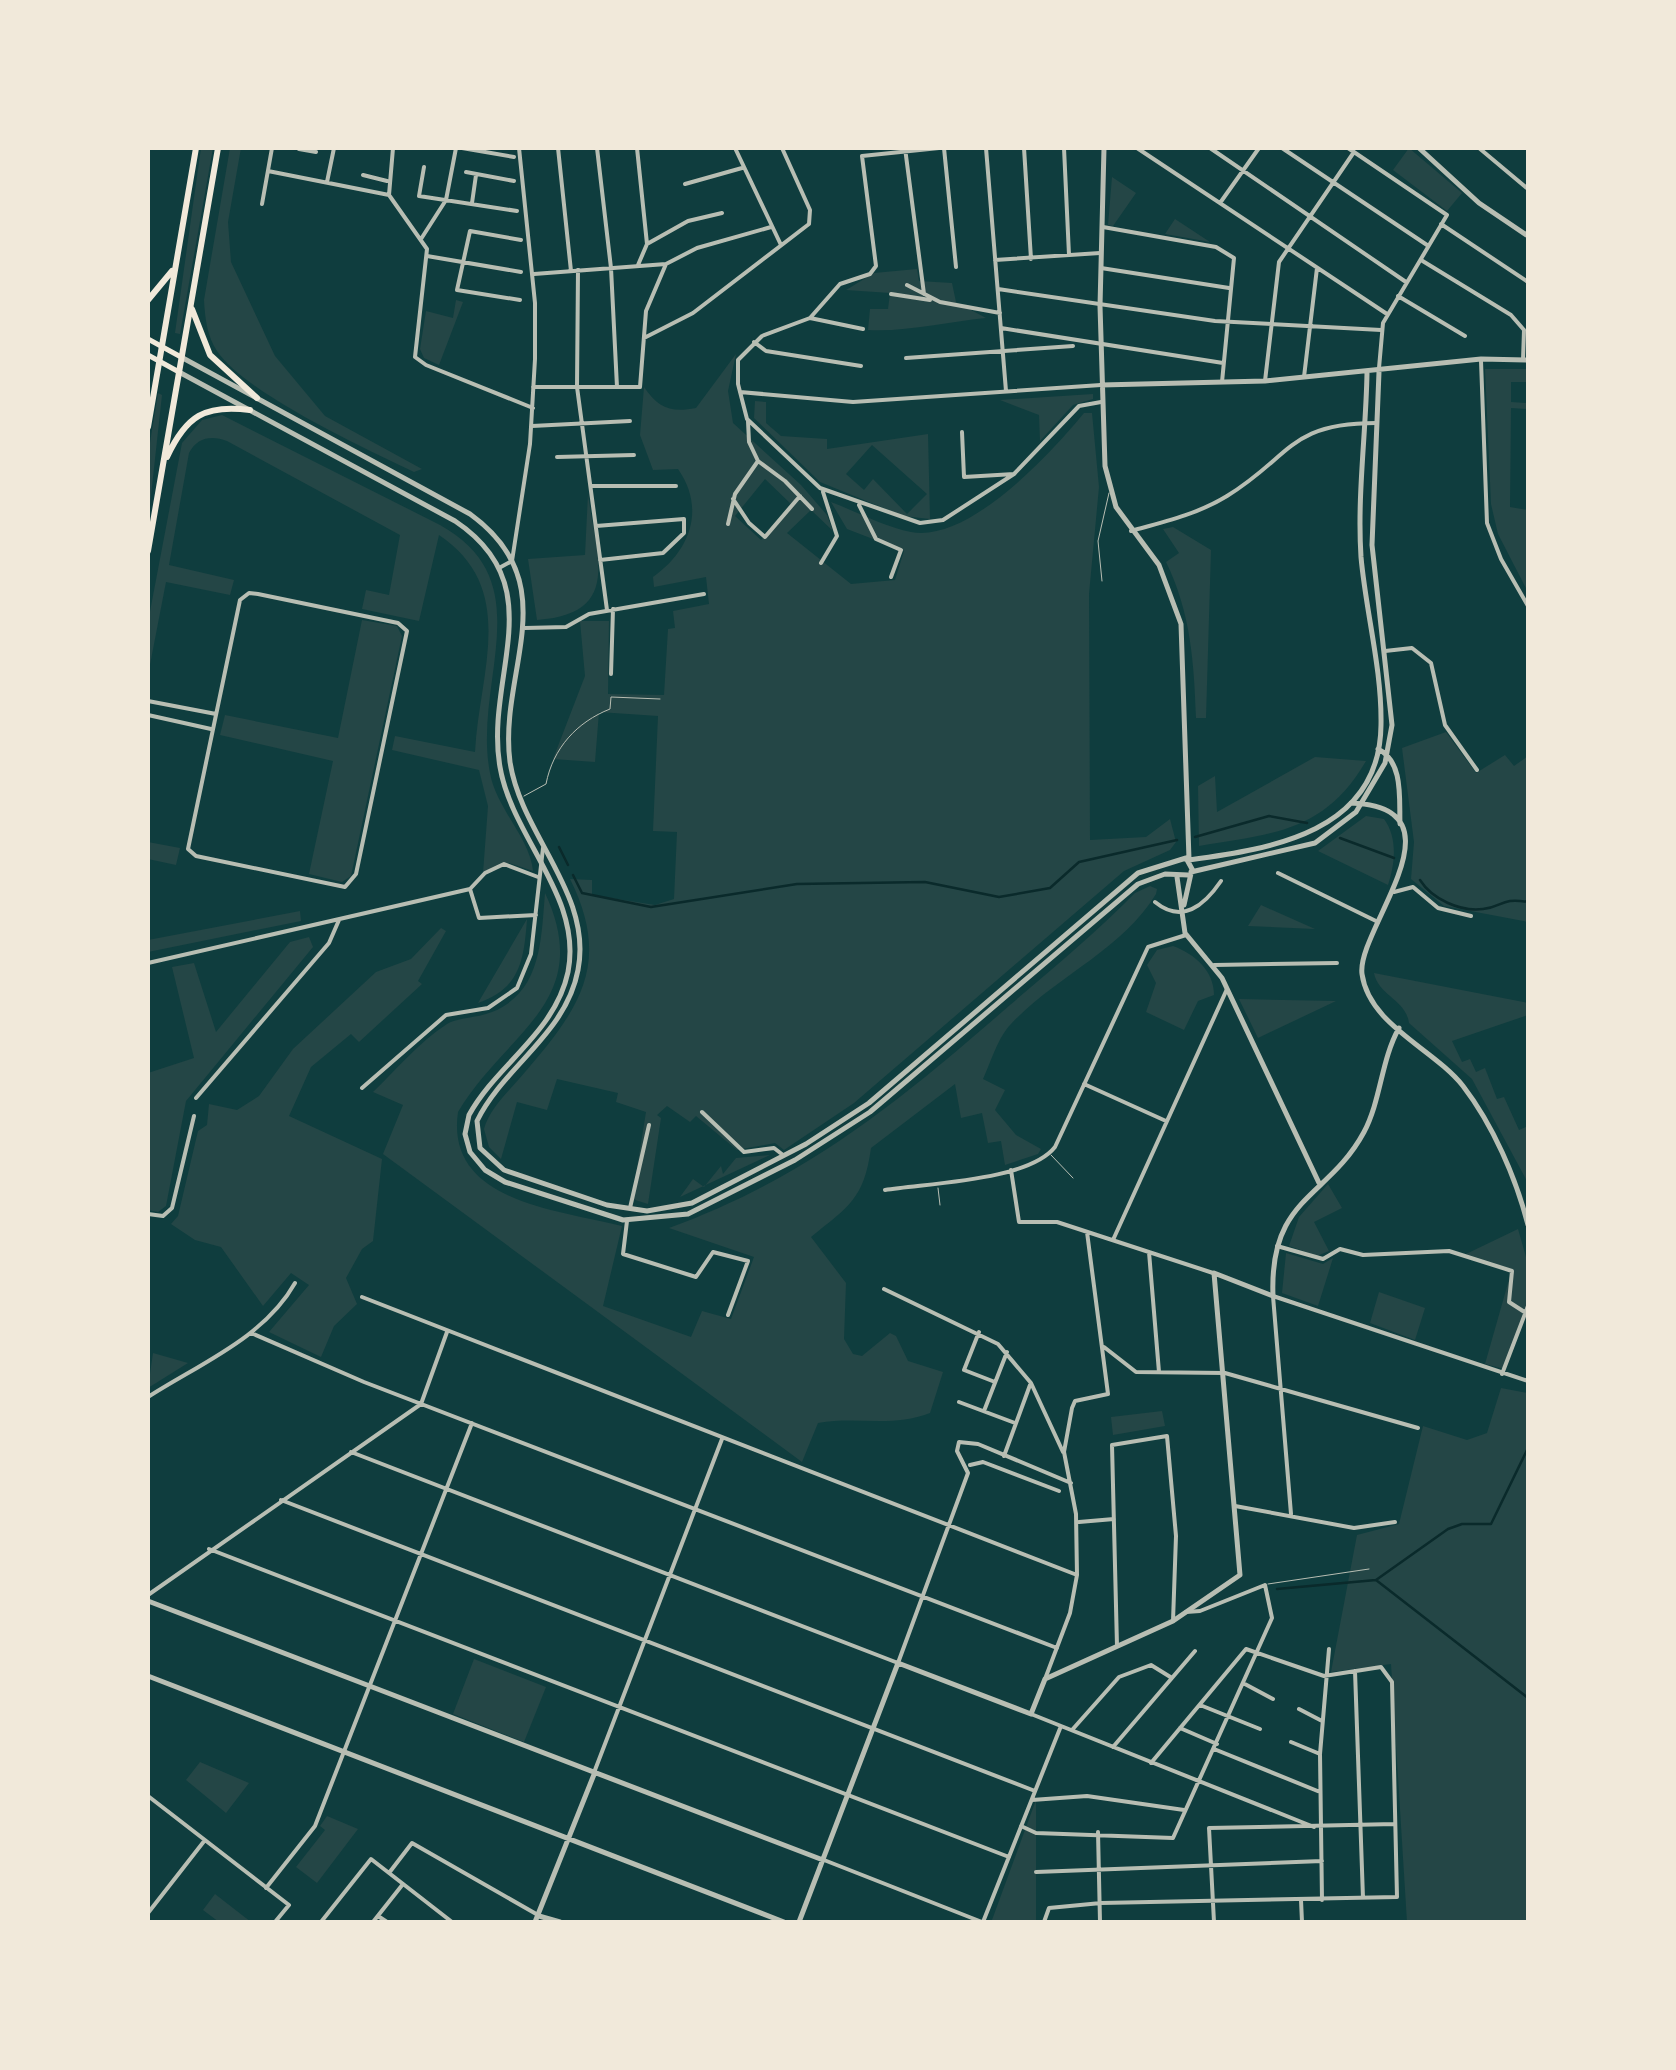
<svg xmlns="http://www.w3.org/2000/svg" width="1676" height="2070" viewBox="0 0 1676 2070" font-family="Ubuntu,sans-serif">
<rect width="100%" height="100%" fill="#0f3d3e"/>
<path fill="#244646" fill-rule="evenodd" d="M201,148H213L180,334L175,333Z
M230,148H241L228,222L231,262L275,356L325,416L422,469L414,472C366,449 245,393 217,351C207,336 205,318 204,300Z
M1409,148L1462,193L1447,211L1393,170Z
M1112,177L1136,193L1113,226L1108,225Z
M1175,219L1210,242L1165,234Z
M917,269L919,281L952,283L956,302L986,318C946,322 907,332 868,330L870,309H888L890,293L846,290L874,273Z
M456,300L463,302L439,365L424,358L420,349L426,311L453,318Z
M736,354L728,391L733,423L801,485L827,515L833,531L811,510L787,533L851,584L895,580L904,551L847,529L831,502C857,512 885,527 911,532C969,543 1051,453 1084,413H1092L1099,487L1089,594L1090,840L1146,837L1170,819L1176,842L1170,850L1124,871L854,1103L784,1150L775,1143L737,1150L696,1116L690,1122L667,1106L657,1115L661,1118L648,1204L632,1199L646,1112L616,1102L618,1093L557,1079L547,1110L517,1102L501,1159L489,1147L484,1129C489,1110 506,1094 519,1079C576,1013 614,967 570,879L592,880V895L655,905L674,899L677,832L653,831L658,716L599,712L595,762L553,759L585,676L580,621H609L608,694L664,695L668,629L675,628L673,611L709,604L706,577L654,587L653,577C690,551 706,509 678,469L653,470L640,435L644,387C658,408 671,413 696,408ZM765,479L791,504L761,540L735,516Z
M1485,369H1528V382H1511V402L1528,403V409L1511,408L1510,507L1528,510V592L1498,534L1491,504Z
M158,393L162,395L148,523V455Z
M1093,394V399L1073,405L1040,441L1039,415L1000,400Z
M755,401L766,402V423L781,436L827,439V449L928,434L930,519L903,516L820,482L754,418ZM872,445L927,494L907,514L873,479L864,490L846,474Z
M222,415L440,525C543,582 472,682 490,773C496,808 530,838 533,871L509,863L483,873L488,806L479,770L392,750L395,736L475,752C479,672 519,589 439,535L419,621L362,609L366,590L389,595L400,535L227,441C212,435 197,437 189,453L169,565L234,580L230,595L166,582L148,675V622L182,443L202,420Z
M588,494C596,556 623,614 537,620L528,559L585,555Z
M1173,527L1211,550L1206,718H1196C1194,663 1191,613 1166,562L1179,553L1163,529Z
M362,620L397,626L402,636L351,876L342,882L309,874L333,761L220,735L225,715L338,738Z
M1446,732L1476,773L1505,755L1514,766L1528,756V922L1444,906L1411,879L1414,842L1402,748Z
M1315,757L1366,761C1325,832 1272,834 1199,846L1198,786L1215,776L1217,812Z
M1366,816L1384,819C1398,838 1395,864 1388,885L1318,851Z
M148,842L180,848L176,865L148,859Z
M1150,886L1157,889L1156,894C1121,951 1056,976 1011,1024C998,1037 991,1062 983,1079L1005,1090L995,1110L1016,1135L1041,1149L1038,1154L1005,1165L1001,1141L988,1143L982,1113L961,1118L955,1084L871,1148C864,1199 849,1206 811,1237L846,1283L844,1339L853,1354L862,1356L890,1333L896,1336L908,1361L943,1372L930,1413C892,1428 857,1416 818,1423L802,1462L383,1154L403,1105L373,1092C396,1070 420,1041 447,1024C459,1017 478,1018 492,1012C542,992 541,939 545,893C596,1002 505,1032 458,1112C445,1202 558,1210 622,1226L603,1306L691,1337L702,1311L731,1319L754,1257L669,1228C807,1178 901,1100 1010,1005C1053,968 1096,933 1135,893Z
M1261,905L1315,929L1248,926Z
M300,911L301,921L148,952V940Z
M527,919C524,960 520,989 478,1003Z
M441,928L446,931L418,981L422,984L359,1042L351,1034L311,1067L289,1116L382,1159L373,1241L362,1249L346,1278L357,1304L334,1326L321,1357L269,1332L309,1285L291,1273L263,1306L221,1247L195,1240L171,1224L178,1216L198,1131L207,1125L209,1104L237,1110L259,1096L293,1049L376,972L411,959Z
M309,937L313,947L186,1101L166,1206L158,1212L148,1210V1073L194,1058L172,967L194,963L216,1032L290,942Z
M1173,946C1195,954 1214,971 1214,995L1198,1001L1184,1030L1146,1012L1156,983L1147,965L1157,950Z
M1374,973L1528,1003V1015L1452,1041L1462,1062L1470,1059L1476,1072L1485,1068L1497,1099L1504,1097L1519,1130L1528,1126V1183L1472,1079L1409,1023C1406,1000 1378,995 1374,973Z
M1239,999L1336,1001L1258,1038Z
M770,1155L680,1197L693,1179L704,1187L721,1166L723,1174L736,1158Z
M1328,1184L1342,1208L1314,1222L1329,1251L1317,1256L1289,1246L1299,1217Z
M1518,1229L1528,1264V1306L1504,1369L1485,1364L1512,1269L1466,1254Z
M1286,1253L1323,1264L1333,1258L1318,1306L1282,1293Z
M1379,1292L1425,1308L1415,1340L1370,1323Z
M153,1353L188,1363L148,1388Z
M1501,1388L1528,1393V1922H1407L1391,1664L1331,1672L1357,1535L1399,1524L1423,1426L1467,1440L1487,1433Z
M1162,1411L1165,1426L1113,1435L1111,1417Z
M474,1659L546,1687L524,1742L453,1714Z
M200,1762L249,1783L226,1813L186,1780Z
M1036,1800V1922L992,1920Z
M327,1816L358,1829L317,1883L296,1867L325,1830L320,1826Z
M215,1894L251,1922H219L203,1910Z"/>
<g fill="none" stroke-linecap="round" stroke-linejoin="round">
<path stroke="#0a2a2b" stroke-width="2.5" d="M1195,837L1269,816L1307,823
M1340,838L1394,858
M559,847L568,865
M573,875L582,893L651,907L797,884L925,882L999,897L1050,888L1079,862L1177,840
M1420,880C1432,899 1460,912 1483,909C1503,907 1501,897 1528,902
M1376,1580L1448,1529L1462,1524H1491L1528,1448
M1277,1589L1376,1580L1528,1698"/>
<path stroke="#b8beb3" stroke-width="1" d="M1102,581L1098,541L1109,493
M524,796L546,784C553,748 577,722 610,709L611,697L660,699
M1051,1155L1073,1178
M938,1188L940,1205
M1268,1584L1369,1569"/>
<path stroke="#b8beb3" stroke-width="4" d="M462,148L514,157
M558,148L571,271
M597,148L611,268L617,387
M637,148L647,244L638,265
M735,148L781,245
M905,148L924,294
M939,148L862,156L876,266L870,274L840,284L810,318L762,336L738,360V384L747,419L820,488L920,523L943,520L1014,474L1079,406L1101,402
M944,148L956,267
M986,148L1006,391
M1024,148L1031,259
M1064,148L1069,255
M1137,148L1387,314
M1210,148L1406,282
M1282,148L1427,245
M1348,148L1447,215L1383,323L1379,368
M1479,148L1528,189
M299,149L316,152
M424,167L419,196L517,211
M268,171L389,195
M466,172L514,181
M363,175L387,181
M327,182L334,148
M685,184L742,168
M389,195L427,249L415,357L426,365L533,408
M389,195L393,148
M472,203L476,175
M1220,203L1259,148
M262,204L272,148
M1441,224L1528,282
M1103,227L1216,247L1234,258L1222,382
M421,239L446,200L456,148
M647,244L688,221L722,213
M427,256L521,272
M995,260L1100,253
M1421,260L1511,315L1524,330
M1101,268L1229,288
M578,270L577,387L607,610
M534,274L666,264L697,248L771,227
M907,285L940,302L1000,313
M998,289L1215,321L1381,330
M891,294L930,300
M1398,296L1465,336
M520,300L457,290L470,231L521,240
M810,318L863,329
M1001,328L1223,363
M644,338L693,313L809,224L810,210L782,148
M754,342L766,351L861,366
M906,358L1073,346
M1523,360L1524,330
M1481,361L1487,523L1501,559L1528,606
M1304,377L1317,268
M1265,381L1279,262L1354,152
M533,387H640L646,311L666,264
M740,392L853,402L1101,385
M532,426L630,421
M962,432L964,477L1014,474
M557,457L634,455
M758,461L785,481L812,509
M591,486H676
M733,499L749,523L765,537L800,496
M859,505L876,539L901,550L891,577
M728,524L735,494L758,461L749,442L748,421
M596,526L684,519V533L663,553L600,560
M1131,531C1164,522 1198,514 1227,496C1291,457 1288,423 1376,423
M821,563L837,536L823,492
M499,568L512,561L530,444L535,359V303L519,148
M258,594L398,623L407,631L356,874L345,887L196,856L188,849L240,600L249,593Z
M525,628L566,627L589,614L704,594
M1385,651L1412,648L1431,663L1445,725L1477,770
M611,674L613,609
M148,701L216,714
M148,715L211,729
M1278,873L1378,922
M470,889L479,918L536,915
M470,889L485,873L504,864L538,877
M1394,892L1413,887L1438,908L1471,916
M1155,902C1182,924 1204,906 1221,881
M148,963L470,889
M1214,965L1337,963
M1084,1084L1166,1121
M362,1088L446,1015L488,1008L517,988L531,954L543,848
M196,1098L329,943L339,920
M702,1112L744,1152L774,1148L783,1155
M1011,1170L1019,1222H1057L1213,1273
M885,1190C928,1183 1028,1181 1055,1147L1148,947L1186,935
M630,1208L649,1125
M148,1214L163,1216L172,1208L194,1116
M627,1221L623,1254L696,1277L713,1252L748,1261L728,1315
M1113,1240L1227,989
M1277,1246L1323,1259L1340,1249L1363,1255L1449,1251L1512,1271L1509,1302L1526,1313
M1149,1252L1159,1372
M884,1289L998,1344L1031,1383L1063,1452
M362,1297L1077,1575
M979,1332L964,1370L995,1382
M251,1333L364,1382L1057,1648
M1104,1347L1136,1372L1225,1373L1418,1428
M1502,1374L1528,1306
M148,1397C199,1364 264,1338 295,1283
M959,1402L1015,1423
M984,1411L1007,1352
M351,1452L898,1663L968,1473L957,1451L959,1442L978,1444L1071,1483
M1004,1456L1030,1385
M970,1465L983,1462L1059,1491
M281,1500L1035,1791
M1235,1506L1354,1528L1395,1522
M1291,1514L1273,1296L1528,1381
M1079,1522L1114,1519
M209,1549L1009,1857
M148,1595L421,1404L447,1332
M1117,1646L1112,1445L1167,1436L1176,1536L1173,1621
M1355,1671L1363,1898
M1045,1679L1070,1613L1077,1575L1076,1514L1064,1452L1072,1408L1075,1401L1108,1394L1087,1232
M1243,1683L1273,1699
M1200,1705L1260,1729
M1299,1709L1322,1721
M1031,1714L1314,1827
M1180,1728L1217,1744
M1072,1730L1119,1677L1151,1665L1172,1678
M1291,1742L1320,1754
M1113,1747L1195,1651
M1214,1749L1320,1792
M595,1770L722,1439
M148,1796L289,1905L275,1922
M1032,1800L1087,1796L1184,1810
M1021,1826L1036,1833L1173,1838L1272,1618L1265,1585L1200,1611L1186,1612
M1098,1832L1100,1922
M824,1860L982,1922
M1036,1872L1322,1861
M389,1873L412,1843L538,1915
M266,1888L315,1826L472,1423
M1301,1900L1302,1922
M1322,1900L1320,1754L1329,1649
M148,1913L205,1840
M378,1916L387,1922
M321,1922L371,1859L452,1922
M373,1922L403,1884
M983,1922L1061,1726
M1044,1922L1049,1908L1101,1903L1397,1897L1392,1682L1381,1667L1324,1676L1246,1649L1151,1763
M1214,1922L1209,1828L1395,1824"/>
<path stroke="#b8beb3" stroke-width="5" d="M1104,148L1100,306L1105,466L1116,507L1159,565L1181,624L1189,859
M1419,148L1479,203L1528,236
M181,357L470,514C568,585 498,671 510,762C521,835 593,894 578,970C566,1034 504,1066 477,1121L480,1148L504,1170L607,1205L647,1211L692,1203L806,1144L869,1103L1138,873L1186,858L1192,869L1184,905
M179,372L455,521C554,587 484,676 500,767C512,838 583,897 568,972C555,1033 497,1064 469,1115L465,1134L470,1152L485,1170L505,1182L623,1220L688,1214L795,1160L870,1112L1138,884L1165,874L1188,875
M1101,385L1265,381L1481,359L1528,360
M1378,749C1404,762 1399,799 1400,824
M1351,803C1470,807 1356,930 1362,974C1369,1025 1434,1049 1463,1086C1493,1125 1516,1178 1528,1225
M1189,860C1272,849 1380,832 1381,725C1382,669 1366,613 1361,557C1357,497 1366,433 1367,373
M1191,872L1315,843L1356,812L1385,763L1392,725L1372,545L1379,372
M1177,877L1185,933L1222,978L1319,1183
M148,1601L823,1860
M148,1676L784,1922
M539,1916L560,1922
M535,1922L595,1772
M799,1922L898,1663L1031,1714L1045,1679L1173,1621L1240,1575L1214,1273L1273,1296C1269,1196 1328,1199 1364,1132C1381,1100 1381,1060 1399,1028"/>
<path stroke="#f1e9da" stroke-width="5" d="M148,339L181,357
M148,355L179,372"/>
<path stroke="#f1e9da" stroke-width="6" d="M148,300L172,271
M192,309L210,355L257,398
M148,427L196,148
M167,457C186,416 205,404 250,410
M148,551L218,148"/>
</g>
<rect width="1676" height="2070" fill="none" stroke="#f1e9da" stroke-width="300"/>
</svg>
